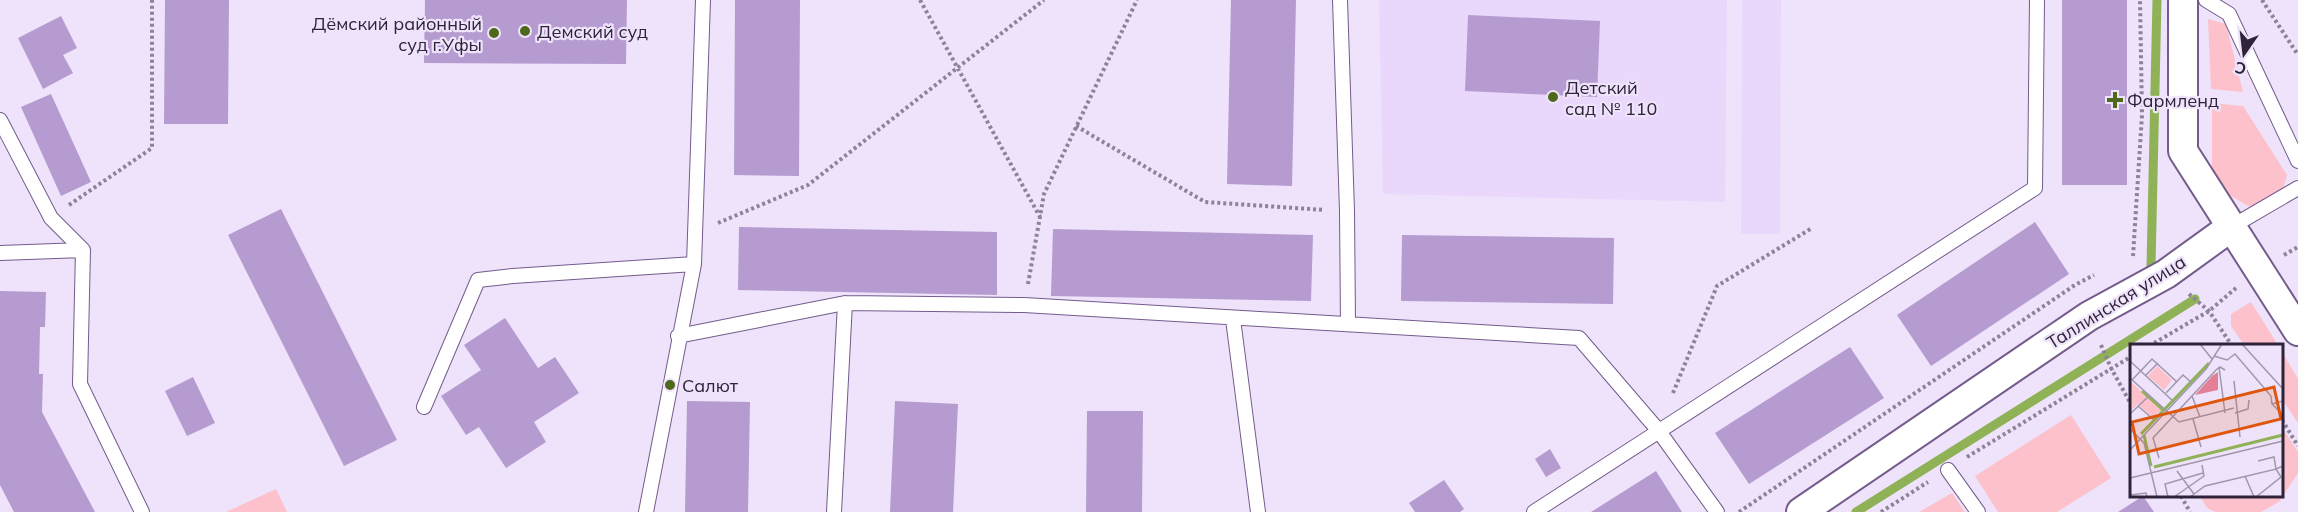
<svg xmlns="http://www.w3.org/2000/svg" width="2298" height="512" viewBox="0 0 2298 512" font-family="Mulish,sans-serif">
<rect width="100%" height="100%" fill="#eee3fa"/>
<path fill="#e9d7fc" d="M1379,0H1727L1725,202L1383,194Z
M1742,0H1781L1780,234H1741Z"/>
<path fill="#fcc1cb" d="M2208,19L2226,24L2243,92L2211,89Z
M2212,103L2243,106L2287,175L2282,193L2250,207L2224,192L2212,173Z
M2251,302L2278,345H2244L2231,326V314Z
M2282,352L2298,379V423L2282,399Z
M2071,415L2111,478L2057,512H1998L1975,476Z
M2282,427L2298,452V473L2279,502L2261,512H2216L2207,508L2200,496H2282Z
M276,489L287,512H226Z
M1952,493L1965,512H1919Z"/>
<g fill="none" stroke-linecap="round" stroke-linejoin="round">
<path stroke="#8fb257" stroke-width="9" d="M2151,266L2157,0
M1856,512L2195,299"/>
</g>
<path fill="#b59bd0" d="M165,0H229L228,124H164Z
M425,0H627L626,64L424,63Z
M735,0H800L799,176L734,175Z
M1231,0H1296L1292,186L1227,184Z
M2062,0H2127V185H2062Z
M1468,15L1600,21L1597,97L1465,91Z
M61,16L77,48L63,55L73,73L43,89L18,38Z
M51,94L91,182L61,196L21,107Z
M281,209L397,440L344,466L228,235Z
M2035,222L2069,274L1931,366L1897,315Z
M739,227L997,232V295L738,290Z
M1053,229L1313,235L1311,301L1051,296Z
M1402,235L1614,238L1613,304L1401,301Z
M0,291L46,292L45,327H40L39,374H43L42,412L95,512H14L0,485Z
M505,318L538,368L555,357L579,393L534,422L546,442L506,468L479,427L466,435L441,396L481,370L464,345Z
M1850,347L1884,398L1749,484L1715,433Z
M193,377L215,423L187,436L165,391Z
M687,401L750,402L748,512H685Z
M895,401L958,404L953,512H890Z
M1087,411H1143L1142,512H1086Z
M1550,449L1561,468L1546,477L1535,459Z
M1656,471L1682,512H1591Z
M1444,480L1464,509L1460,512H1415L1409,503Z
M2143,496L2154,512H2118Z"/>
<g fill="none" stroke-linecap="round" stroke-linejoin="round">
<defs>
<path id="lane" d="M1340,0L1347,211L1348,323
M2206,0L2229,14L2298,161
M0,120L51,218L83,250L0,253
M2231,227L2298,188
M83,250L80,384L142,512
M1233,319L1258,512
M678,336L845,303L1024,305L1579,338L1658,430L1717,512
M424,407L478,280L513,276L694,264
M1948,470L1978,512
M646,512L694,264L703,0
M834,512L845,303
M1534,512L2035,188L2037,0"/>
<path id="street" d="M2183,0V151L2298,331
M1801,512L2089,316L2166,274L2231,227"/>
</defs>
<use href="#lane" stroke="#745b8c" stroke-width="16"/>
<use href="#street" stroke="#745b8c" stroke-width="32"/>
<path stroke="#8d8298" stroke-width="4" stroke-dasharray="3 3" stroke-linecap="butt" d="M920,0L1040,217
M2262,0L2298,55
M1076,126L1205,202L1325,210
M69,205L152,148V0
M718,223L808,185L1044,0
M2284,255L2298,247
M2133,256L2142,115L2140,0
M1028,284L1044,194L1137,0
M2189,294L2209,311L2232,346
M2101,345L2111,368L2132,406
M2149,346L2209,311L2236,288
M1673,393L1717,286L1812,228
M2282,420L2298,446
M1967,457L2132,356
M2181,496L2190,512
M1739,512L2075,285L2094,275
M1881,512L1928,482"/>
<use href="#lane" stroke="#fff" stroke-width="14"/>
<use href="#street" stroke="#fff" stroke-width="28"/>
</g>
<g fill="#4e691c" stroke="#eee3fa" stroke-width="2">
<circle cx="525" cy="31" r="6"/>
<circle cx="494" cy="33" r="6"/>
<circle cx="1553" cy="97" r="6"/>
<path d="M2112 91h6v6h6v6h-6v6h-6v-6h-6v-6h6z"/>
<circle cx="670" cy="385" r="6"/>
</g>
<g text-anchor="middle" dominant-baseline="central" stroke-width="4.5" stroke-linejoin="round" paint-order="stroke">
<g font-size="18" fill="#2e2338" stroke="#eee3fa" text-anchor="start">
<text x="482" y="23" text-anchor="end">Дёмский районный<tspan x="482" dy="21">суд г.Уфы</tspan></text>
<text x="537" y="31">Демский суд</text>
<text x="1565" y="87">Детский<tspan x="1565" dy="21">сад № 110</tspan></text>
<text x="2127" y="100">Фармленд</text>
<text x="682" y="385">Салют</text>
</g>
<g font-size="18" fill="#2e2338" stroke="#eee3fa">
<text transform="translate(2116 302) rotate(-32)">Таллинская улица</text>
</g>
</g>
<g transform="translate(2130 344)">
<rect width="153" height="153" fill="#eee3fa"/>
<path d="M27,22L42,36L34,46L18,32ZM0,37L32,66L23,74L8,60L0,67Z" fill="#fcc1cb"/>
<path d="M88,28V46L65,51L82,32Z" fill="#e48095"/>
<path fill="none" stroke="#8fb257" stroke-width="3" d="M12,47L33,66M11,90L79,19M14,91L21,122M24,123L153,91"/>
<path fill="none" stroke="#a196ac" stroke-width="1.5" d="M70,0L82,15M112,0L153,45M84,12L97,16L105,10L141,52L142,60M0,17L44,58M89,23L95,69M15,32L28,19M0,34L49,78L104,64M2,36L22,15L47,38M104,37L110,93M36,49L53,31L62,39M62,52L70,73M153,57L142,60L153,71M8,62L24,76M1,69L19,52M105,69L118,65L119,56M63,75L71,103M0,85L14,99L27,153M0,106L76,25L92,0M29,114L23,94L86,26L90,23L95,26M128,117L144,113L146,125L153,122M47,127L64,150M115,132L124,153M0,134L153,97M0,151L16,149L17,153M38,153L35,140L73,129M44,153L74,132L72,121M60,153L75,142L146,125L151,133L126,153"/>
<path fill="#df560e" fill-opacity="0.15" stroke="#df560e" stroke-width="3" d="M144,43L151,75L9,110L2,78Z"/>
<rect width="153" height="153" fill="none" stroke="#2e2338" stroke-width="3"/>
</g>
<g transform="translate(2244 54) rotate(194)" stroke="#eee3fa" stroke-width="4.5" paint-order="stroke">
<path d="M0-4.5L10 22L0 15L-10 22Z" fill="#2e2338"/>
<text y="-9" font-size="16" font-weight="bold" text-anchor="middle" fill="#2e2338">С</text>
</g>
</svg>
